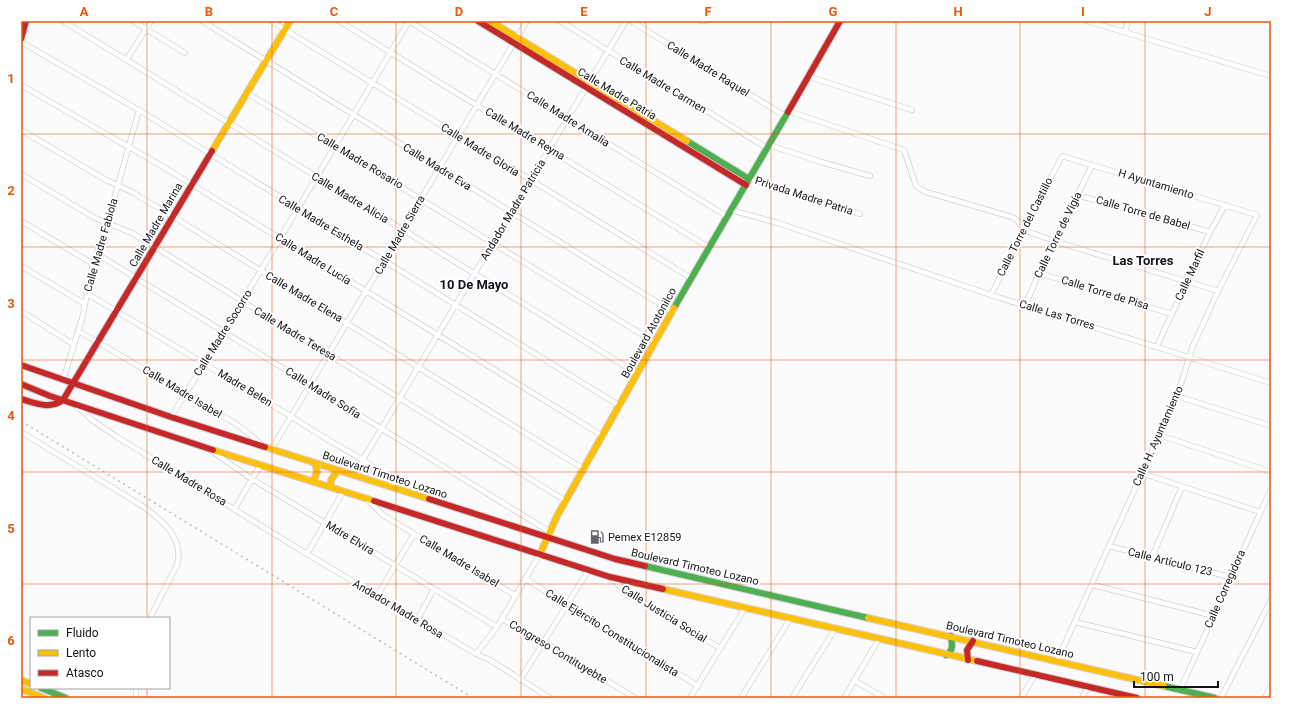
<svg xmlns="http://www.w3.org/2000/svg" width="1292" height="719" viewBox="0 0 1292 719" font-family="Roboto,sans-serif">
<rect width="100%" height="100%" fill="#fbfbfd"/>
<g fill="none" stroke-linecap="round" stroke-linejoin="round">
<defs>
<path id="street" d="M63,21L638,374
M133,21L185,53
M202,21L673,312
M271,21L691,278
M339,21L710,248
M409,21L728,217
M560,21L767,148
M631,21L785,116
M701,21H706
M1087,21L1271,76
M1125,32L1128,21
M21,42L139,110L620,406
M127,59L151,21
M807,76L912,110
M21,85L160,165L603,436
M247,93L656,343
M788,111L904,150L916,186L926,192L1012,217L1017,220L1024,230L1054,241L1218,291
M21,130L106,180L132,192L172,216L584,469
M769,145L818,161L870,176
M21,174L95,218L132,233L566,501
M749,179L860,214
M1077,195L1210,232
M731,210L778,223L991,295L1271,383
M21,221L93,264
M97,254L550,532
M21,266L85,304
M1039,273L1172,314
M86,293C165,340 244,387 322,436C342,449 387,470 398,490
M991,295L1062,156L1257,215L1218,291L1193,346L1177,396L1057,661
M1025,306L1039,273L1092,165
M21,311L73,344
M78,331C119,354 159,378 199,402C220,415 244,426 261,445
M1157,346L1210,232L1225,205
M63,380L82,319L93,264L107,224L139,110
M1177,396L1271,426
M75,404L92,420L117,437L307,554L476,654L490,660L550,698
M171,417C253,287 330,154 409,21
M21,432L141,505C161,519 185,538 177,565L150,618
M1159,435L1271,472
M210,450L252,479L497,627
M271,450L527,21
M362,461L626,21
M1141,473L1260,512
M366,499L383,515L516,596
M235,508L261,464
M1109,546L1230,577
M307,554L343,492
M1152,557L1182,487
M610,577L626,592L720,648
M526,579L698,686
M1093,585L1214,616
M377,596L414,534
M502,619L544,642L635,698
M417,620L434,589
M1075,622L1197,652
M476,654L497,627L540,554
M520,680L588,571
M854,680L884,698
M136,688V698
M1180,690L1271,489
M690,698L745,608
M741,698L790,619
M792,698L835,629
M844,698L879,639
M1021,698L1035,675
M1082,698L1088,687
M1221,698L1271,600
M1265,698L1271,686"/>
<path id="fast" d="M687,141L749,179
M674,308L788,112
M645,566L868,618
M946,655C954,651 952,644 951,636
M1164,686L1215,698
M41,688L66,698"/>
<path id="slow" d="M490,21L687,141
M212,151L290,21
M265,447L429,499
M213,450L374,501
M313,482L317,472L315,463
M331,487V480L337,471
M540,554L557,516L674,308
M663,589L977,661
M868,618L1164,686
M21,680L31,684
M21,689L44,698"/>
<path id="jam" d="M478,21L746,185
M21,39L26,21
M788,112L840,21
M21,365L171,417L265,447
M21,384L50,396L213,450
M21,399C35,403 49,410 63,400L212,151
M429,499L615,559L645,566
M374,501L610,577L663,589
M968,660L967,650L973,641
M977,661L1137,698"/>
</defs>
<use href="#street" stroke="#d1d1d5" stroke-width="6"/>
<use href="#fast" stroke="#d1d1d5" stroke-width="8"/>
<use href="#slow" stroke="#d1d1d5" stroke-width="8"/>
<use href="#jam" stroke="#d1d1d5" stroke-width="8"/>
<use href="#street" stroke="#fefeff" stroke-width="4.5"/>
<use href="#fast" stroke="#4caf50" stroke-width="6"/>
<use href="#slow" stroke="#ffc107" stroke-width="6"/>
<use href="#jam" stroke="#c62828" stroke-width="6"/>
<path stroke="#bbbbbc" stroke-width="1.5" stroke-dasharray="2 4" stroke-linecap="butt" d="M21,421L473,698"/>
</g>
<path fill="none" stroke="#e8590c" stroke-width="1" stroke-opacity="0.55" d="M147,21V618M272,21V698M396,21V698M521,21V698M646,21V698M771,21V698M896,21V698M1020,21V698M1145,21V698M21,134H1271M21,247H1271M21,360H1271M21,472H1271M21,584H1271M147,688V698"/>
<defs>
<symbol id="fuel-bare" viewBox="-9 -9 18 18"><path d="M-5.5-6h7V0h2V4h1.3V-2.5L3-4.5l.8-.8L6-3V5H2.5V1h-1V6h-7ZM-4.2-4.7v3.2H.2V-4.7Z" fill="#646469" stroke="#fff" stroke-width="2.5" paint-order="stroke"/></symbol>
</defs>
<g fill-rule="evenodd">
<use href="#fuel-bare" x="587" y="527" width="20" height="20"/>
</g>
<g text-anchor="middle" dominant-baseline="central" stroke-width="4" stroke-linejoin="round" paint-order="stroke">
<g font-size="11" fill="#131219" stroke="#fff">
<text transform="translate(708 69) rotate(32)">Calle Madre Raquel</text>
<text transform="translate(663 85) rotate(31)">Calle Madre Carmen</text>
<text transform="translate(617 94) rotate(31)">Calle Madre Patria</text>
<text transform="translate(568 119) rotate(32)">Calle Madre Amalia</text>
<text transform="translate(525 134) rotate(31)">Calle Madre Reyna</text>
<text transform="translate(480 150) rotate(32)">Calle Madre Gloria</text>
<text transform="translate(360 161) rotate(31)">Calle Madre Rosario</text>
<text transform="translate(437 167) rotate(32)">Calle Madre Eva</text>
<text transform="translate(1156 184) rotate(17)">H Ayuntamiento</text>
<text transform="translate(804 196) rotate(18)">Privada Madre Patria</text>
<text transform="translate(350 198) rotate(31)">Calle Madre Alicia</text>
<text transform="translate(513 210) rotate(-59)">Andador Madre Patricia</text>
<text transform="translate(1143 213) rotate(16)">Calle Torre de Babel</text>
<text transform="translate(321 223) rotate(31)">Calle Madre Esthela</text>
<text transform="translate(156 225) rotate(-60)">Calle Madre Marina</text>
<text transform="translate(1025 227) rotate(-63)">Calle Torre del Castillo</text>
<text transform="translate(400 235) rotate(-60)">Calle Madre Sierra</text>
<text transform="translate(1058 235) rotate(-64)">Calle Torre de Vigía</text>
<text transform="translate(101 245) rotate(-74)">Calle Madre Fabiola</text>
<text transform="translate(313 259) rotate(32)">Calle Madre Lucía</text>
<text transform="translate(1190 275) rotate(-65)">Calle Marfil</text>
<text transform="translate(1105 293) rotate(17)">Calle Torre de Pisa</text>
<text transform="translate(304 297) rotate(31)">Calle Madre Elena</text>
<text transform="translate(1057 315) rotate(17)">Calle Las Torres</text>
<text transform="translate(223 333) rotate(-58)">Calle Madre Socorro</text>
<text transform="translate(649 333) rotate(-61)">Boulevard Atotonilco</text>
<text transform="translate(295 334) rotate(31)">Calle Madre Teresa</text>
<text transform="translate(245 388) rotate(31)">Madre Belen</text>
<text transform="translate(182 392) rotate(31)">Calle Madre Isabel</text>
<text transform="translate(323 393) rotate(32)">Calle Madre Sofía</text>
<text transform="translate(1158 436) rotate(-66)">Calle H. Ayuntamiento</text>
<text transform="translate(385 475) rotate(18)">Boulevard Timoteo Lozano</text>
<text transform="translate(189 481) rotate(31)">Calle Madre Rosa</text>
<text transform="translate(350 538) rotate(31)">Mdre Elvira</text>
<text transform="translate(459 561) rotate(31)">Calle Madre Isabel</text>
<text transform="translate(1170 562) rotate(14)">Calle Artículo 123</text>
<text transform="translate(695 567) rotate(13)">Boulevard Timoteo Lozano</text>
<text transform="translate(1225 589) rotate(-66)">Calle Corregidora</text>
<text transform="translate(398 609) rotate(31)">Andador Madre Rosa</text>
<text transform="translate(664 614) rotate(32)">Calle Justicia Social</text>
<text transform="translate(612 633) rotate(32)">Calle Ejército Constitucionalista</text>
<text transform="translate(1010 640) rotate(13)">Boulevard Timoteo Lozano</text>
<text transform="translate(558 652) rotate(31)">Congreso Contituyebte</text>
</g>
<g font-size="11" fill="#131219" stroke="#fff" text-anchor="start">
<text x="608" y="537">Pemex E12859</text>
</g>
<g font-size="13" font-weight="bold" fill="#131219" stroke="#fff">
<text x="1143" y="260">Las Torres</text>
<text x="474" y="284">10 De Mayo</text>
</g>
</g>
<rect width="1292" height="719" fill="none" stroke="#ffffff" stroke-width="44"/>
<rect x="30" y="617" width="140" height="72" fill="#ffffff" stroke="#a1a0a3"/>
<rect x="38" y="630" width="20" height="6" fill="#4caf50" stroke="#a1a0a3"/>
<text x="66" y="637" font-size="12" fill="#131219">Fluido</text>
<rect x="38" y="650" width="20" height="6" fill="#ffc107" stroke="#a1a0a3"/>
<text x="66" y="657" font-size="12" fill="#131219">Lento</text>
<rect x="38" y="670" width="20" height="6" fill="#c62828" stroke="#a1a0a3"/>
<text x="66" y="677" font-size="12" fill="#131219">Atasco</text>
<path d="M1134 681v6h84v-6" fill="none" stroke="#131219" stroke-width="2"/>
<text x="1140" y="681" font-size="12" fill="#131219" stroke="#ffffff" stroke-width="3" paint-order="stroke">100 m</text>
<rect x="22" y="22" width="1248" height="675" fill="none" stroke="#e8590c" stroke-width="1.5"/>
<g font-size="13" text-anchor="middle" font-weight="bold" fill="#e8590c">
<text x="84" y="16">A</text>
<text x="209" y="16">B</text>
<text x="334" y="16">C</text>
<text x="459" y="16">D</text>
<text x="584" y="16">E</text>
<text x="708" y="16">F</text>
<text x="833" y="16">G</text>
<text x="958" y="16">H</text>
<text x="1083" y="16">I</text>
<text x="1208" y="16">J</text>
<text x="11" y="83">1</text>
<text x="11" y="195">2</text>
<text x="11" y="308">3</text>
<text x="11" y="420">4</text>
<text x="11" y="533">5</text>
<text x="11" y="645">6</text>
</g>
</svg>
